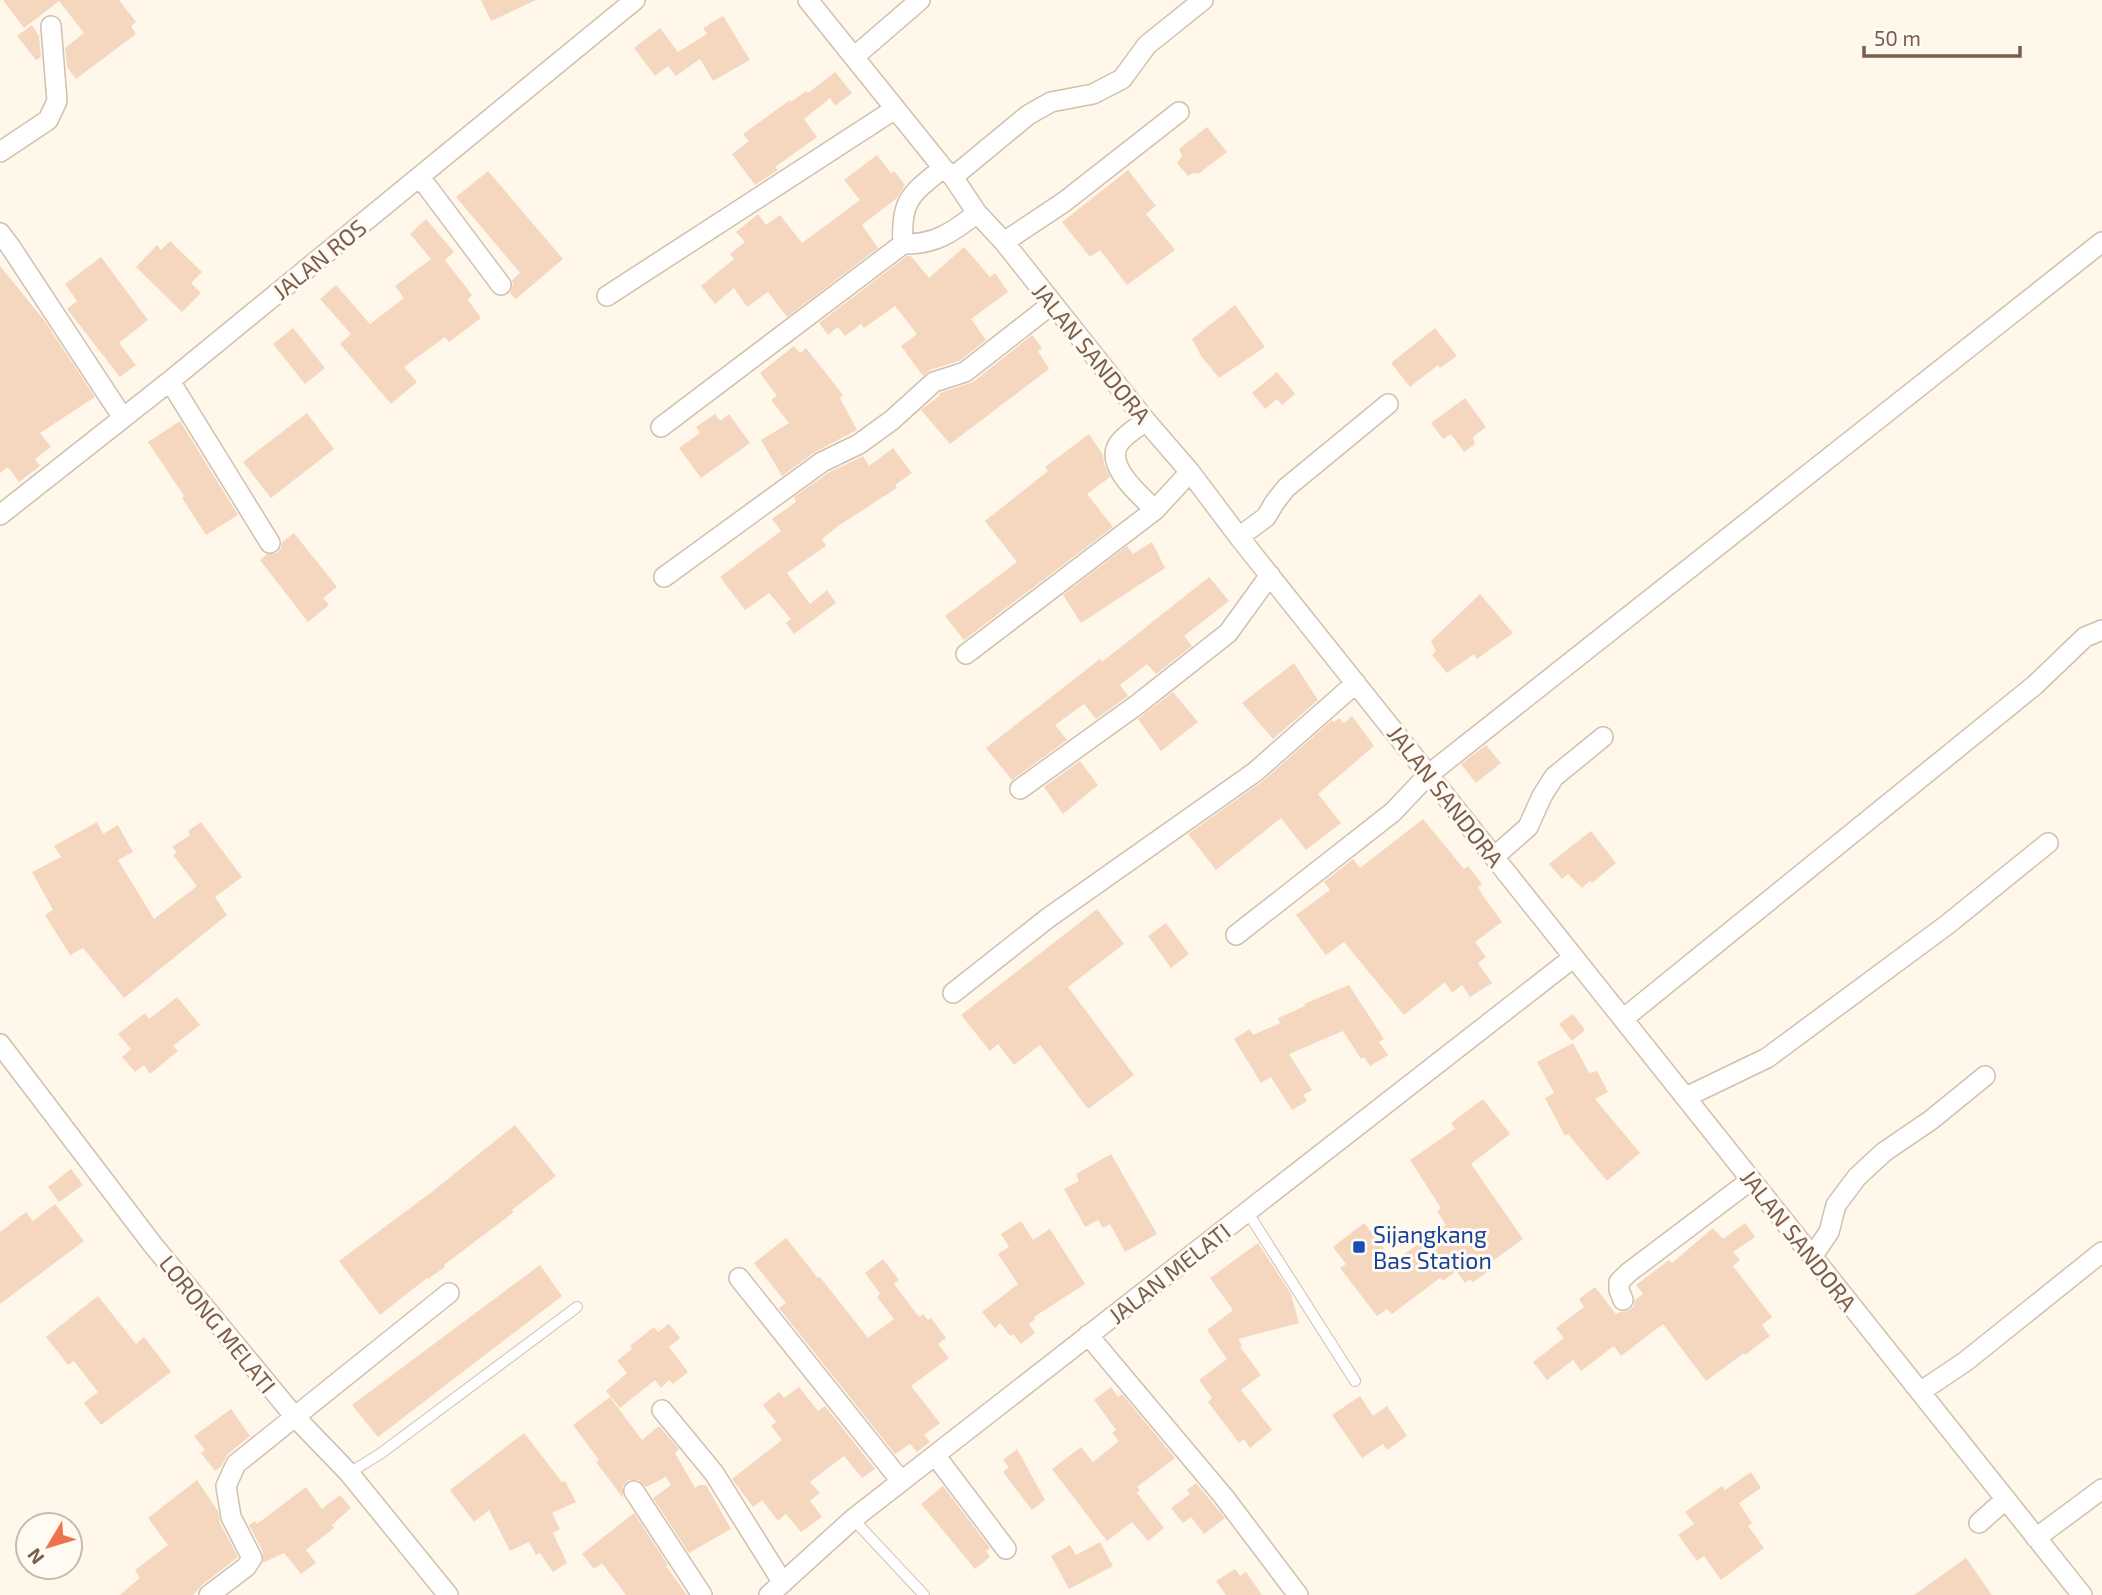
<svg xmlns="http://www.w3.org/2000/svg" width="2102" height="1595" viewBox="0 0 2102 1595" font-family="'Exo 2',sans-serif">
<rect width="100%" height="100%" fill="#fef7ea"/>
<path fill="#f5d7c0" d="M3,0H119L136,22L131,26L136,34L76,79L67,67L65,48L84,33L59,1L24,28Z
M481,0H536L491,21Z
M723,16L750,60L713,81L700,59L676,76L668,66L655,76L634,48L660,28L678,52L707,34L703,28Z
M32,25L39,36L41,57L36,60L17,36Z
M835,72L852,93L835,106L830,98L804,119L817,137L775,167L778,170L755,185L732,154L749,141L743,134L790,100L791,102L806,91L808,93Z
M1207,127L1227,152L1198,174L1193,173L1188,176L1177,163L1182,156L1179,149Z
M877,155L891,173L894,171L905,185L897,198L862,225L878,248L787,317L768,292L747,307L734,288L715,304L701,286L734,259L730,254L745,242L736,232L758,214L766,225L780,215L802,243L860,200L844,180Z
M1128,170L1156,206L1146,214L1175,250L1127,285L1100,250L1090,257L1062,222Z
M488,171L563,259L516,299L510,293L513,284L512,280L520,273L456,197Z
M426,219L454,252L445,260L472,295L468,300L481,318L449,342L445,337L404,367L417,382L391,404L340,344L351,334L320,299L336,285L370,324L404,298L395,286L431,259L410,234Z
M170,241L202,272L191,283L201,293L182,312L136,267L157,245L161,250Z
M964,247L990,277L995,273L1008,292L971,319L986,340L959,361L930,370L923,376L901,346L917,334L895,306L864,328L861,324L845,336L838,327L828,335L819,323L907,256H911L929,278Z
M101,257L148,320L119,343L136,365L120,377L67,309L77,301L65,284Z
M0,266L44,320L95,397L40,433L51,447L35,459L40,466L19,482L8,467L0,473Z
M1235,305L1265,347L1219,378L1201,356L1192,339Z
M293,328L325,368L305,384L273,344Z
M1435,328L1457,356L1440,368L1438,365L1410,387L1391,363Z
M1032,335L1042,348L1038,351L1049,369L950,444L921,410L939,396L940,393L973,382Z
M794,346L800,353L806,348L843,395L840,398L857,430L815,452L782,476L761,440L789,423L771,400L777,396L760,373Z
M1277,372L1295,394L1282,405L1277,399L1265,409L1252,393Z
M1465,398L1486,427L1473,437L1475,444L1464,452L1451,434L1443,439L1431,423Z
M307,413L334,449L271,498L243,462Z
M715,414L720,421L729,414L750,443L701,478L679,448L700,433L696,427Z
M180,421L238,515L206,535L182,498L184,496L148,442Z
M1089,434L1103,455L1104,464L1110,477L1087,494L1113,527L964,640L945,616L1017,562L985,521L1048,471L1045,467Z
M893,448L912,473L895,485L897,488L838,526L822,539L826,546L787,573L810,604L827,590L836,603L794,634L786,623L791,619L769,593L745,610L720,577L781,531L772,519L796,502L794,497L828,473L863,456L869,466Z
M294,533L337,587L323,598L329,605L308,622L260,560L267,554L277,553L281,548L282,542Z
M1152,542L1165,568L1081,623L1063,595L1127,546L1133,554Z
M1209,577L1229,601L1184,636L1192,646L1156,674L1147,664L1120,685L1128,696L1096,719L1084,704L1055,725L1067,740L1012,780L986,748L1100,659L1102,662Z
M1480,594L1513,633L1477,659L1474,654L1447,673L1432,655L1436,651L1431,641Z
M1294,663L1318,700L1273,739L1242,703Z
M1173,692L1198,722L1161,751L1138,719Z
M1352,716L1374,746L1318,794L1341,823L1306,850L1281,818L1216,870L1188,834L1263,781L1332,720L1334,722L1339,718L1344,723Z
M1486,745L1501,763L1476,783L1461,764Z
M1080,761L1098,785L1063,814L1044,787Z
M1423,819L1464,869L1468,866L1482,884L1478,887L1483,896L1502,922L1475,942L1486,957L1478,963L1492,983L1470,997L1462,985L1452,993L1445,982L1404,1015L1344,942L1326,955L1296,915L1330,890L1324,882L1353,859L1360,868Z
M97,822L103,834L118,825L133,852L118,860L154,919L197,886L173,855L177,853L172,847L190,835L188,831L201,822L242,877L215,897L227,915L124,998L83,948L70,955L45,915L53,910L32,872L61,857L54,846Z
M1591,831L1616,863L1592,883L1590,881L1582,888L1568,874L1562,879L1549,864Z
M1097,909L1124,944L1068,987L1134,1075L1088,1109L1040,1045L1014,1065L998,1044L990,1051L961,1015Z
M1166,923L1189,954L1171,968L1148,936Z
M1349,985L1384,1039L1379,1042L1388,1055L1370,1066L1364,1057L1361,1059L1343,1031L1289,1054L1312,1090L1303,1095L1307,1101L1292,1110L1271,1077L1261,1083L1234,1039L1250,1029L1253,1035L1280,1023L1278,1018L1305,1006L1304,1004Z
M177,997L200,1025L173,1046L178,1051L150,1074L144,1065L135,1072L122,1057L131,1049L118,1034L145,1013L149,1019Z
M1573,1014L1585,1030L1572,1041L1559,1024Z
M1573,1043L1589,1073L1597,1071L1608,1092L1595,1099L1640,1153L1607,1181L1568,1134L1565,1136L1545,1098L1554,1093L1537,1062Z
M1483,1099L1510,1134L1471,1164L1523,1239L1487,1265L1490,1270L1473,1282L1470,1279L1465,1283L1456,1271L1443,1281L1440,1278L1392,1314L1387,1309L1377,1316L1340,1268L1346,1264L1333,1247L1364,1223L1394,1261L1446,1225L1437,1211L1441,1208L1410,1160L1455,1129L1451,1123Z
M515,1125L556,1176L512,1210L514,1212L444,1265L445,1267L428,1279L427,1278L380,1315L339,1261L433,1191Z
M1111,1154L1157,1234L1125,1252L1110,1224L1103,1228L1098,1220L1085,1227L1064,1189L1079,1181L1076,1174Z
M71,1169L83,1185L59,1202L48,1187Z
M55,1204L84,1241L0,1304V1232L26,1212L33,1221Z
M1021,1221L1033,1240L1050,1229L1085,1284L1034,1317L1035,1319L1029,1324L1035,1333L1021,1344L1013,1334L1010,1336L1000,1323L995,1328L982,1312L1018,1284L998,1254L1009,1247L1001,1234Z
M1745,1223L1755,1237L1733,1252L1740,1260L1733,1266L1772,1317L1762,1325L1770,1336L1745,1355L1744,1353L1706,1381L1663,1324L1621,1356L1614,1346L1581,1371L1573,1360L1547,1380L1533,1362L1564,1338L1556,1328L1584,1307L1579,1299L1595,1287L1616,1314L1620,1312L1628,1311L1633,1307L1635,1300L1643,1294L1636,1285L1669,1260L1672,1263L1713,1228L1723,1239Z
M786,1238L818,1278L820,1277L868,1338L894,1319L877,1297L880,1294L865,1273L883,1259L899,1280L894,1284L919,1317L923,1314L928,1320L931,1318L946,1338L938,1344L949,1358L911,1386L940,1423L924,1435L930,1442L917,1452L910,1444L895,1454L779,1308L786,1303L754,1263Z
M1258,1243L1291,1294L1299,1323L1238,1339L1242,1345L1240,1347L1261,1375L1241,1390L1272,1430L1250,1448L1244,1439L1239,1443L1208,1402L1212,1398L1199,1380L1227,1359L1207,1330L1233,1310L1210,1278Z
M540,1265L562,1296L378,1437L352,1405Z
M98,1296L136,1344L144,1337L171,1372L101,1425L84,1403L98,1392L74,1361L68,1365L46,1337Z
M669,1324L680,1338L669,1347L688,1372L673,1384L669,1380L661,1388L655,1380L620,1408L606,1391L627,1373L617,1361L632,1349L630,1346L654,1327L658,1332Z
M799,1387L818,1411L825,1406L875,1469L862,1478L844,1456L810,1482L820,1493L810,1501L822,1517L801,1532L786,1514L778,1521L762,1500L753,1507L732,1479L782,1440L771,1426L776,1422L763,1405L779,1392L784,1398Z
M1111,1387L1118,1397L1122,1394L1175,1458L1137,1487L1140,1490L1137,1493L1164,1528L1148,1541L1132,1522L1107,1541L1052,1469L1081,1447L1093,1462L1119,1441L1112,1433L1116,1430L1094,1400Z
M1360,1396L1373,1416L1387,1406L1407,1436L1387,1450L1383,1444L1362,1458L1332,1415Z
M610,1397L642,1440L659,1426L679,1449L675,1453L695,1488L699,1485H706L731,1529L689,1553L653,1498L671,1485L666,1477L646,1487L639,1480H628L623,1486V1498L596,1462L599,1460L573,1425Z
M231,1409L250,1436L228,1454L221,1467L215,1471L201,1453L205,1450L194,1436Z
M524,1433L562,1482L565,1481L576,1502L552,1513L560,1529L553,1533L567,1563L553,1572L540,1553L536,1555L529,1542L510,1551L489,1510L474,1522L450,1490Z
M1017,1449L1045,1500L1032,1510L1003,1472L1009,1467L1003,1460Z
M1751,1472L1761,1488L1739,1503L1752,1523L1748,1526L1764,1548L1721,1580L1704,1556L1697,1561L1678,1535L1694,1524L1685,1512L1722,1486L1725,1490Z
M197,1480L218,1511L220,1523L238,1557L202,1585L193,1595H120L140,1578L135,1570L168,1545L148,1518Z
M1196,1483L1225,1518L1204,1534L1191,1517L1183,1523L1171,1508L1190,1494L1187,1490Z
M943,1486L990,1548L986,1551L990,1557L975,1569L921,1504Z
M306,1487L322,1509L340,1495L351,1508L332,1525L334,1528L306,1550L316,1563L301,1574L284,1553L263,1563V1552L249,1525L255,1521L257,1524Z
M634,1513L668,1565L666,1566L687,1595H626L602,1563L594,1569L582,1554Z
M1100,1542L1113,1566L1069,1589L1051,1556L1070,1545L1076,1555Z
M1966,1558L1992,1595H1914Z
M1235,1569L1240,1576L1246,1572L1262,1595H1226L1216,1581Z"/>
<g fill="none" stroke-linecap="round" stroke-linejoin="round">
<defs>
<path id="service" d="M1248,1213L1355,1381
M349,1473L380,1454L577,1307
M853,1519L924,1595"/>
<path id="minor" d="M808,0L943,168L953,177L977,213L1004,242L1146,421L1190,472L1239,537L2082,1595
M854,57L920,0
M0,152L48,120L57,101L51,26
M420,177L501,285
M953,177L1028,115L1051,102L1093,94L1122,79L1147,45L1203,0
M0,233L10,246L123,418
M1004,242L1064,202L1179,112
M903,244C900,200 911,194 943,168
M607,296L895,109
M170,381L270,543
M1146,421C1138,427 1127,433 1120,442C1102,464 1140,495 1155,510L1190,472
M661,427L903,244C935,245 953,232 977,213
M0,515L170,381L635,0
M1239,537L1266,517L1275,502L1286,488L1388,404
M664,577L822,462L859,444L892,420L934,382L965,372L1052,304
M966,654L1155,510
M1020,789L1138,704L1228,633L1270,575
M1494,857L1528,827L1542,796L1554,777L1603,737
M1236,935L1393,812L1428,775L2102,242
M953,993L1048,918L1255,772L1356,683
M1623,1019L2035,685L2085,637L2102,630
M0,1044L153,1245L295,1417L349,1473L448,1595
M1686,1097L1767,1058L1948,924L2048,843
M1812,1257L1829,1232L1836,1205L1857,1177L1884,1152L1931,1120L1985,1076
M739,1278L901,1481
M1623,1300L1619,1290V1282L1628,1273L1751,1180
M1088,1335L1224,1497L1298,1595
M1920,1392L1966,1361L2102,1252
M662,1410L714,1473L783,1583
M935,1455L1006,1549
M634,1491L702,1595
M1979,1523L2006,1499
M2036,1538L2102,1489
M209,1595L246,1567L252,1558L231,1517L226,1486L236,1464L449,1293
M769,1595L853,1519L1574,957"/>
</defs>
<use href="#service" stroke="#d2bfae" stroke-width="12"/>
<use href="#minor" stroke="#d2bfae" stroke-width="22"/>
<use href="#service" stroke="#fff" stroke-width="10"/>
<use href="#minor" stroke="#fff" stroke-width="19"/>
</g>
<rect fill="#1a4fb4" stroke="#fffaf2" stroke-width="2.5" x="1352" y="1240" width="14" height="14" rx="3.5"/>
<g text-anchor="middle" dominant-baseline="central" stroke-width="6" stroke-linejoin="round" paint-order="stroke">
<g font-size="23" fill="#7b5d4b" stroke="#fffaf2">
<text transform="translate(319 259) rotate(-39)">JALAN ROS</text>
<text transform="translate(1092 353) rotate(51)">JALAN SANDORA</text>
<text transform="translate(1446 796) rotate(52)">JALAN SANDORA</text>
<text transform="translate(1799 1240) rotate(52)">JALAN SANDORA</text>
<text transform="translate(1169 1273) rotate(-38)">JALAN MELATI</text>
<text transform="translate(218 1324) rotate(51)">LORONG MELATI</text>
</g>
<g font-size="23" fill="#164399" stroke="#fffaf2" text-anchor="start">
<text x="1373" y="1234">Sijangkang<tspan x="1373" dy="26">Bas Station</tspan></text>
</g>
</g>
<g transform="translate(49 1546) rotate(232)"><circle r="33" fill="#fffaf2" stroke="#cabbaf" stroke-width="2"/>
<path d="M0-5L12 26L0 18L-12 26Z" fill="#ed734a"/>
<text y="-10" font-size="19" font-weight="bold" text-anchor="middle" fill="#7b5d4b">N</text>
</g>
<path d="M1864 46v10h156v-10" fill="none" stroke="#7b5d4b" stroke-width="3.5"/>
<text x="1874" y="46" font-size="21" fill="#7b5d4b" stroke="#fffaf2" stroke-width="5" paint-order="stroke">50 m</text>
</svg>
